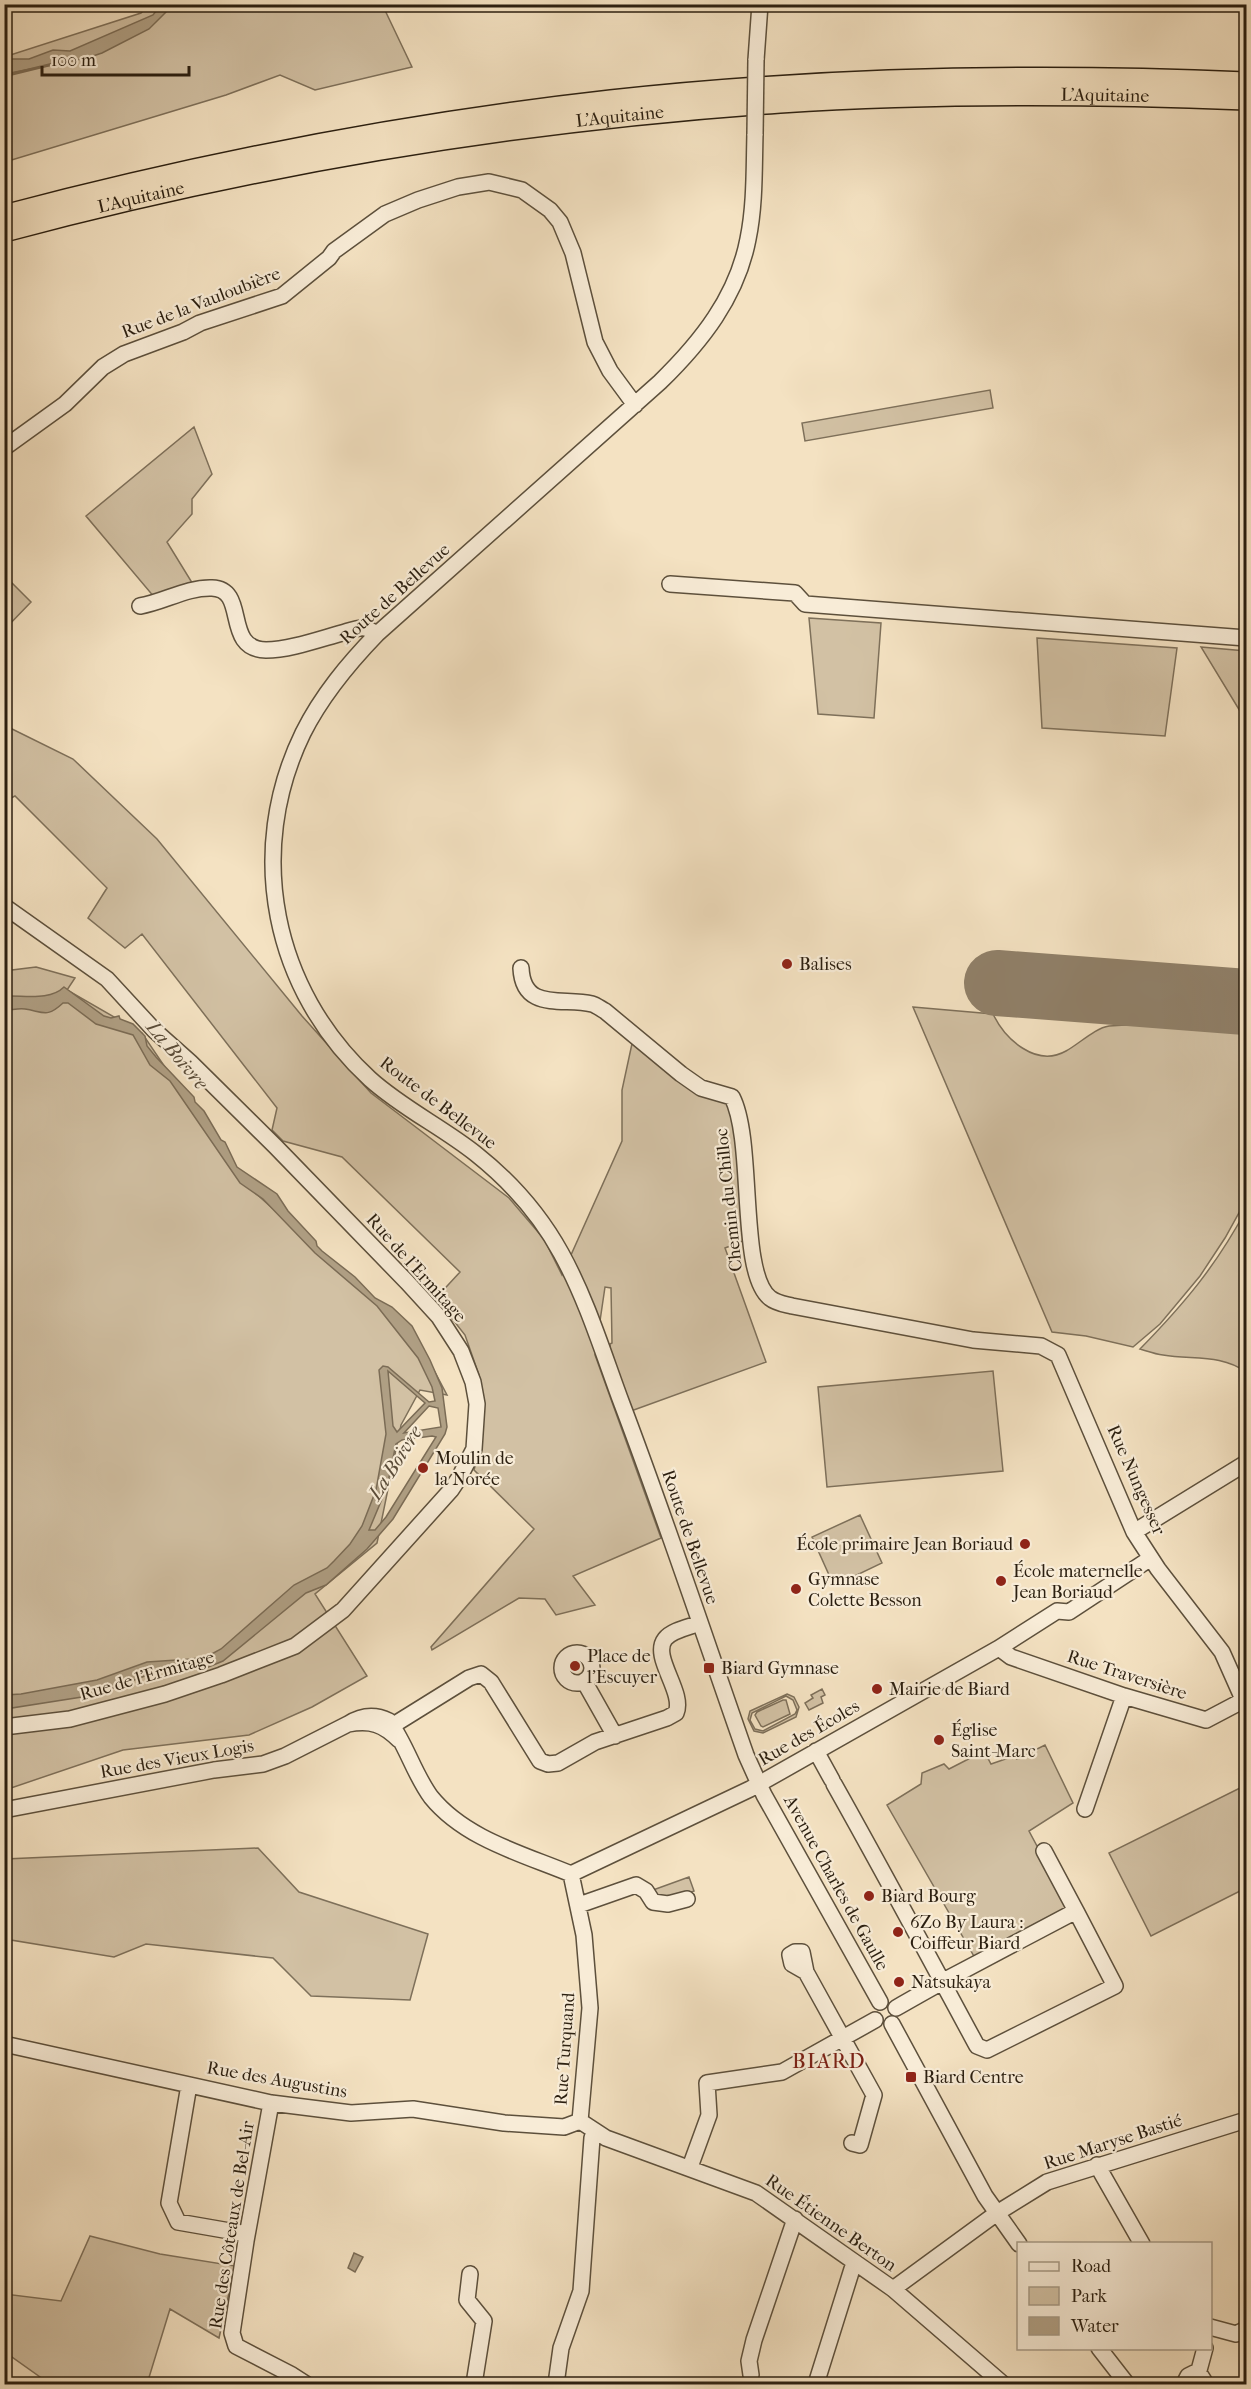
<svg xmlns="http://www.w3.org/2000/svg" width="1251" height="2389" viewBox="0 0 1251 2389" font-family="'IM FELL French Canon',serif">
<rect width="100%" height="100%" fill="#f4e2c2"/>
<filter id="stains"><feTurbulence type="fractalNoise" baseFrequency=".00333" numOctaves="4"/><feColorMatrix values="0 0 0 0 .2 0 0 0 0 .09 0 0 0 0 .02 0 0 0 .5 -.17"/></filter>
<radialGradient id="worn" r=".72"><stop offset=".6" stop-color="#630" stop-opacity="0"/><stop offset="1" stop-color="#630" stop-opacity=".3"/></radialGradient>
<path fill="#d2c1a4" stroke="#7e705a" stroke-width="1.5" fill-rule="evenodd" d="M382,4L412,67L315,90L280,75L226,95L5,162L4,57L141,13L149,5Z
M990,390L993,408L805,441L802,423Z
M194,427L212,474L192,499V514L167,542L199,594L160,604L86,516Z
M5,576L31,602L5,629H4Z
M809,618L881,623L874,718L818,714Z
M1037,638L1177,648L1165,736L1042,728Z
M1201,647L1246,651V721Z
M4,725L73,759L157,839L302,1016L371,1093L509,1198L544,1239L562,1275L622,1141V1090L633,1039L721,1095L735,1116L748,1239L725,1248L766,1362L631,1411L610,1351V1344L612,1343L611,1288L605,1287L595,1355L661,1538L573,1576L595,1605L556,1615L545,1599L519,1598L432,1650L431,1647L534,1529L474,1470L479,1451L484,1402L479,1375L465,1335L436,1298L460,1272L342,1157L283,1141L272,1130L277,1108L142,934L125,948L88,918L107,888L15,796L5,801Z
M36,967L75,978L67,990L142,1033L241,1180L417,1338L447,1395L420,1390L401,1425L377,1543L315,1594L367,1676L312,1707L249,1735L123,1750L5,1790V1850L4,971Z
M913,1007L993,1014C1005,1039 1036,1068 1066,1051C1079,1044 1095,1028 1109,1026C1154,1022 1201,1030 1246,1034V1200L1225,1238L1200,1276L1160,1324L1133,1347L1086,1336L1052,1332Z
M1246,1210V1372C1221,1354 1193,1360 1163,1355C1155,1354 1147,1351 1140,1349C1184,1304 1216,1266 1246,1210Z
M993,1371L1003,1471L827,1487L818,1387Z
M860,1515L882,1563L834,1586L812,1537Z
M822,1689L825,1695L821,1697L823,1703L809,1710L805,1703L813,1698L811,1695Z
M787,1694L794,1697L799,1707L796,1717L763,1733L754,1731L748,1719L750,1711ZM786,1696L793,1700L797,1710L795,1714L763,1731L755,1729L750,1720L752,1713Z
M783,1700H786L790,1714L763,1727L761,1726L755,1715L757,1712Z
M1045,1745L1073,1803L1029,1831L1070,1908L975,1958L887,1805L921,1784L922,1773L944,1764L949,1769L984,1751L991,1764L1014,1756L1017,1759Z
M1246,1785V1888L1151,1936L1109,1853Z
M258,1848L299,1892L428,1934L410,2000L311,1996L273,1958L146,1944L114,1957L5,1939V1859Z
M689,1877L694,1891L675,1898L655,1897L653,1890Z
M90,2236L160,2254L235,2266L219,2338L170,2309L147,2384H50L5,2352V2294L61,2301Z"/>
<path fill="#b0a085" stroke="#7b6c56" stroke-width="1.5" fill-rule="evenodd" d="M161,5H170L166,12L149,29L102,53L87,58L5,74V59H29L53,50L70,51L153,15Z
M64,987L104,1016L111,1018L119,1016L120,1019L133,1024L145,1036L147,1046L156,1057L194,1097L195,1102L204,1111L221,1140L225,1142L237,1167L277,1194L288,1211L316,1241L317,1246L322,1251L355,1277L375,1298L392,1307L412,1326L430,1360L442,1388L447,1427L445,1434L393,1519L367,1549L326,1585L306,1593L223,1661L206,1668L158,1671L108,1690L82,1697L5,1709V1695L21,1694L97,1680L147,1662L192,1659L208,1656L221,1649L294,1585L327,1568L334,1561L350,1544L362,1526L376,1490L386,1434L379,1370L383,1366L388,1367L429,1402L435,1401L432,1387L418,1358L377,1306L315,1253L263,1199L240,1183L170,1081L150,1065L133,1035L96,1024L68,1003H63C47,1018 44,1012 25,1009C19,1008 11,1010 5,1010V996C24,995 50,1001 64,987ZM388,1371L425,1403L397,1432L393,1426ZM429,1406L438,1408L441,1427L404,1433ZM432,1436L436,1437L386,1517L375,1530H369L387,1487L396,1444L402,1440Z
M354,2253L363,2257L355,2272L348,2268Z"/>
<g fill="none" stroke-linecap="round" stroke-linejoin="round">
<path stroke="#7b6c56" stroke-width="3" d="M4,76L53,64"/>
<path stroke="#908069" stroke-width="66" d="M997,983L1246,1002"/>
<defs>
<path id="minor" d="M756,60L760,4
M755,134C754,169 755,205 748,239C737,297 701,342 660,382L377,634C348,664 322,695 303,733C245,852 273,990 370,1079C402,1108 442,1127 476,1154C510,1181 540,1215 561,1253C587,1300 603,1353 622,1404C666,1520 705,1638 746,1755L764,1795L880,2002
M4,448L65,404L103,367L124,354L183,332L200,323L282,296L329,258L334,251L385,214L418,200L458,187L489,182L522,190L550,210L560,222L573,253L595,342L610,371L635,405
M670,584L795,593L805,604L1246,638
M140,606C164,602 187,587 212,588C249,589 222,649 266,650C289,650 320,639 342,633C349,631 358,627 365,628C369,629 373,632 377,634
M4,906L107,979L154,1030L190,1062L275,1146L407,1282L439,1317L461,1351L473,1382L477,1404L474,1449L459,1478L451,1490L343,1610L295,1646L221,1675L165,1694L70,1719L4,1727
M521,968C523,1012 563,997 592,1004C596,1005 601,1009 605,1011L681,1074L701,1088L732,1097C755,1141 738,1273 770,1298C776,1303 784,1304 792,1306L973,1340L1041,1346L1058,1355L1134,1532L1158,1569L1222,1652L1246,1706
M1134,1532L1246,1463
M999,1648L1011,1657L1124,1696L1206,1720L1244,1700
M562 1668a15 15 0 1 1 30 0a15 15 0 1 1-30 0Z
M584,1681L615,1736
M387,1729L469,1678L481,1674L491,1682L540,1761L548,1764L558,1763L595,1742L667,1718L676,1713C685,1692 651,1657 665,1639C672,1630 690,1627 700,1623
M399,1740C383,1724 371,1720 348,1724C362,1715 375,1714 389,1721C406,1744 414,1774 431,1797C465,1839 523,1854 571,1874
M816,1751L832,1780
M834,1784C883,1871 930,1959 977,2046L987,2050L1115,1986L1076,1911L951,1977C933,1987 915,1997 896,2008
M1085,1809L1124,1696
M4,1810L214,1770L263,1764L285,1756L348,1724
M1044,1851L1076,1911
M571,1874L750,1789L999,1648L1057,1611L1069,1612L1151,1558
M571,1874L584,1935L590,2008L580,2121
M579,1905L636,1885L646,1891L653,1902L668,1904L687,1899
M806,1972L792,1964L790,1955L795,1952H802L806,1972L874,2095L860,2145L852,2143
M892,2024L985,2196L1019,2244
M4,2044L271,2103L351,2113L413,2109L504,2123L564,2127L580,2121
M189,2085L169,2203L178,2222L247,2234
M271,2103L246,2241L232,2333L236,2346L292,2375L306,2384
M580,2121L606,2138L756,2193L893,2289L1003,2384
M1097,2165L1142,2244
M690,2167L709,2115L707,2083L782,2072L875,2020
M470,2274L467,2300L484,2321L474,2384
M893,2289L997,2213L1047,2182L1246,2120
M1210,2327L1236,2334L1246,2329
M1099,2348L1127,2384
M1198,2374L1205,2348
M751,2375L749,2361L754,2340L795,2219
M556,2384L561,2348L581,2291L592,2138L594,2132
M816,2384L852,2269L856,2263
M1184,2384L1188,2376L1194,2373L1201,2376L1206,2384"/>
<g id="highway">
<path d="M4,216C204,163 406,124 611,101C821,78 1035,74 1246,83"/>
<path id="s1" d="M4,231C258,163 518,120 780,102C935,92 1091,93 1246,99"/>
</g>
</defs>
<use href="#minor" stroke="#5d503c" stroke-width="18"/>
<use href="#highway" stroke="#2b1f10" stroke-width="24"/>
<use href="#minor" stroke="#f8ecd7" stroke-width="15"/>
<use href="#highway" stroke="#f4e2c2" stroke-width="21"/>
<defs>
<path id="minor-bridge" d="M755,134L756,60"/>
</defs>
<use href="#minor-bridge" stroke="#5d503c" stroke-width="18" stroke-linecap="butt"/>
<use href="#minor-bridge" stroke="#f8ecd7" stroke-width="15"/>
</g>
<g fill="#8f2418" stroke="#f8ecd7" stroke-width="2">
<circle cx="787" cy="964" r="6"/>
<circle cx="423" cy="1468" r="6"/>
<circle cx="1025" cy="1544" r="6"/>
<circle cx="1001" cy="1581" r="6"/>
<circle cx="796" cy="1589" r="6"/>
<circle cx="575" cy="1666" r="6"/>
<rect x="703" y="1662" width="12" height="12" rx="3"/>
<circle cx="877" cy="1689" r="6"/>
<circle cx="939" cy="1740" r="6"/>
<circle cx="869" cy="1896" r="6"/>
<circle cx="898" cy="1932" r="6"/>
<circle cx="899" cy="1982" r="6"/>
<rect x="905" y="2071" width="12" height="12" rx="3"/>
</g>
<g text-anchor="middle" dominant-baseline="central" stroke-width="4.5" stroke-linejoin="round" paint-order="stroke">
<g font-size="18" fill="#2b1f10" stroke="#f8ecd7">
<text stroke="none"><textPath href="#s1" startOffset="1113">L'Aquitaine</textPath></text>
<text stroke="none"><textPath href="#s1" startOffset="627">L'Aquitaine</textPath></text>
<text stroke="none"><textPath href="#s1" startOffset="141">L'Aquitaine</textPath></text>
<text transform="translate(201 303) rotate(-21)">Rue de la Vauloubière</text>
<text transform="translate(395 594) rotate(-42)">Route de Bellevue</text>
<text transform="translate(438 1103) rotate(37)">Route de Bellevue</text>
<text transform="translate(729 1200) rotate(-96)">Chemin du Chilloc</text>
<text transform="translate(416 1268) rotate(48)">Rue de l’Ermitage</text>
<text transform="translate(1136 1480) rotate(66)">Rue Nungesser</text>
<text transform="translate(690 1537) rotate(71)">Route de Bellevue</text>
<text transform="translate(1127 1675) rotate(18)">Rue Traversière</text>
<text transform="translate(147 1676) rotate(-16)">Rue de l’Ermitage</text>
<text transform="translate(809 1733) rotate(-30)">Rue des Écoles</text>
<text transform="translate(177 1759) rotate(-10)">Rue des Vieux Logis</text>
<text transform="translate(836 1883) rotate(61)">Avenue Charles de Gaulle</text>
<text transform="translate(565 2049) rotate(-86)">Rue Turquand</text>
<text transform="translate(277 2080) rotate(10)">Rue des Augustins</text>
<text transform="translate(1113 2142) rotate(-18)">Rue Maryse Bastié</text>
<text transform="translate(831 2223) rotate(35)">Rue Étienne Berton</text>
<text transform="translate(232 2225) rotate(-81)">Rue des Côteaux de Bel-Air</text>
</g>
<g font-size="18" fill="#2b1f10" stroke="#f8ecd7" text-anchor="start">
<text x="799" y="964">Balises</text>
<text x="435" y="1458">Moulin de<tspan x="435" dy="21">la Norée</tspan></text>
<text x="1013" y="1544" text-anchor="end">École primaire Jean Boriaud</text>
<text x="1013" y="1571">École maternelle<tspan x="1013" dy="21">Jean Boriaud</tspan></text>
<text x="808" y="1579">Gymnase<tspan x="808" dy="21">Colette Besson</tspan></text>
<text x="587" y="1656">Place de<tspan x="587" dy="21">l’Escuyer</tspan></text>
<text x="721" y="1668">Biard Gymnase</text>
<text x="889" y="1689">Mairie de Biard</text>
<text x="951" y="1730">Église<tspan x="951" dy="21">Saint-Marc</tspan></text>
<text x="881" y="1896">Biard Bourg</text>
<text x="910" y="1922">6Zo By Laura :<tspan x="910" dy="21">Coiffeur Biard</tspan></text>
<text x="911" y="1982">Natsukaya</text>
<text x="923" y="2077">Biard Centre</text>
</g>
<g font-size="20" font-style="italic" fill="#5a4c39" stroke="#f8ecd7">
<text transform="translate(177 1055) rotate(50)">La Boivre</text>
<text transform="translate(395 1463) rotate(-58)">La Boivre</text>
</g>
<g font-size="21" letter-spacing="1.5" fill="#7a1f14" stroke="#f8ecd7">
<text x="829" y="2061">BIARD</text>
</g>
</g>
<rect width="1251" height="2389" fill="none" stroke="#f4e2c2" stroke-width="24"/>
<rect x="6" y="6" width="1239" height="2377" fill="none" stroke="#2b1f10" stroke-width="3"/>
<rect x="12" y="12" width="1227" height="2365" fill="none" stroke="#2b1f10" stroke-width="1.5"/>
<rect x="1017" y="2242" width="195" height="108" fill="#f8ecd7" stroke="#a69a87" stroke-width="1.5"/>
<rect x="1029" y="2262" width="30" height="9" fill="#f8ecd7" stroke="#a69a87" stroke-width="1.5"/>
<text x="1071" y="2272" font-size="18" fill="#2b1f10">Road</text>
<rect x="1029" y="2287" width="30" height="18" fill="#d2c1a4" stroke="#a69a87" stroke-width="1.5"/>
<text x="1071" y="2302" font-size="18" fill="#2b1f10">Park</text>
<rect x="1029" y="2317" width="30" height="18" fill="#b0a085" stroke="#a69a87" stroke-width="1.5"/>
<text x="1071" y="2332" font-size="18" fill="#2b1f10">Water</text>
<path d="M42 66v9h147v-9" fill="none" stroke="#2b1f10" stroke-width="3"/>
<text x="51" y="66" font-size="18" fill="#2b1f10" stroke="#f8ecd7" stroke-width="4.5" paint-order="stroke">100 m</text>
<rect width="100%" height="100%" filter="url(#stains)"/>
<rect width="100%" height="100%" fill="url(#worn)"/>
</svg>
